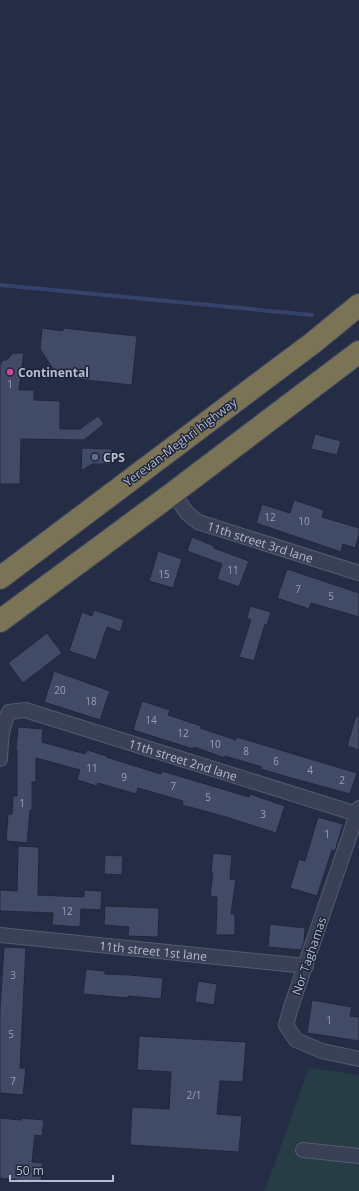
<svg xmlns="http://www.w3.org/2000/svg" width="359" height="1191" viewBox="0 0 359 1191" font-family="'Open Sans',sans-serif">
<rect width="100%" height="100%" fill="#252d46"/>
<path fill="#273d46" d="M309,1068L359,1075V1191H265Z"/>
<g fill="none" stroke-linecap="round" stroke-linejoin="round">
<path stroke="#36426c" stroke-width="4" d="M0,285L312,315"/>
</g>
<path fill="#414a66" stroke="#20273c" d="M42,328L63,331V328L137,336L132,385L67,378L53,369L40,349Z
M13,353H24L19,390H34V400L60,401V429H80L98,416L104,424L84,440L21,439L20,484H0V365L3,360H7Z
M315,434L341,441L337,455L311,449Z
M82,448L112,449V464H92L81,471Z
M294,500L324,510L322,517L359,528V535L355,548L343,544L341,552L256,523L262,504L290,513Z
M192,537L214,546V548L249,561L239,587L217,579L222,564L187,551Z
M158,551L182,559L173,588L149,581Z
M287,569L359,593V617L311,603L309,609L277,598Z
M250,606L271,612L267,625L265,624L254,661L239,657L251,620L247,618Z
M94,610L124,620L120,632L107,627L96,660L69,651L82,612L92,616Z
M47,633L62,653L23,683L8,663Z
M54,671L110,691L100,720L44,702Z
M142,701L170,710L168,715L201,726L200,728L236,740L237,737L357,773L350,794L284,776L261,769L262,767L225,756V758L194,747L193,749L133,730Z
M356,716H359V750L347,746Z
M18,727L43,729L42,742L85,754L87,750L107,756L106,757L161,774L162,771L249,797L250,794L285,806L276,833L226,817L182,805L183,801L138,788L136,794L98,783L97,786L77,780L80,770L36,758V782H32V810H30L27,843L6,841L8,814H12L13,796H17V750H16Z
M318,817L343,824L335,851L332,850L317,896L290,888L299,859L305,861Z
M18,846L39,847L38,895L84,897V890L102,891L101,910L81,909L80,927L52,925L53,913L0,911V890L17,891Z
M213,853L232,855L230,879L236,880L231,914H235V935H216L217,897L210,896L213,873H211Z
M105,855L123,856L122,875L104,874Z
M105,906L159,908L158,937L128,936L129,927L104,925Z
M270,924L305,928L304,943L301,950L268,947Z
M4,947L26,948L20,1068H26L23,1095L0,1093V1009Z
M86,969L105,971V974L130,975L163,978L161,999L128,996V998L83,994Z
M198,981L217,984L214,1005L195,1002Z
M312,1000L352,1007L350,1016L359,1017V1041L307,1033Z
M139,1036L246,1042L243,1082L220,1081L217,1114L242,1116L239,1152L130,1145L132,1107L169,1109L171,1072L137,1070Z
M0,1118L21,1120V1118L44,1120L42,1136L35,1135L32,1162L43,1163L41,1183L0,1178Z"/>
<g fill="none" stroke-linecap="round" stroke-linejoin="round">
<defs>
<g id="street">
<path id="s1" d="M173,493L187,513L198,522L359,573"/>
<path id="s2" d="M0,759C1,741 1,728 9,712L25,710L357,814"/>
<path d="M359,808L291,1007L286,1025L296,1040L322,1051L359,1059"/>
<path id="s3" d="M0,935L306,966"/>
<path d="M303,1150L359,1156"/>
</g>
<path id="highway" d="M0,578L314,342L359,305
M0,621L173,493L359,352"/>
</defs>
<use href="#street" stroke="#555b6f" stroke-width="16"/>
<use href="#highway" stroke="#41485c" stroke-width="24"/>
<use href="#street" stroke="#3a4055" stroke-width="14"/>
<use href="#highway" stroke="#7b7356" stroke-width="22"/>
</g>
<circle fill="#d1479c" stroke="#1e253a" stroke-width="1.5" cx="10" cy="372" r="4"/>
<circle fill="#5c6f8a" stroke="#1e253a" stroke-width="1.5" cx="95" cy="457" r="4"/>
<g text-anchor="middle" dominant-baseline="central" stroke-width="3" stroke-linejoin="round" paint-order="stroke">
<g font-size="10" fill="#9aa0b4">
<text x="10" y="384">1</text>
<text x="270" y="517">12</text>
<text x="304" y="521">10</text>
<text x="233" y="570">11</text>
<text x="164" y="574">15</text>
<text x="298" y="589">7</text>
<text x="331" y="596">5</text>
<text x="60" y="690">20</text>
<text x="91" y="701">18</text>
<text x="151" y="720">14</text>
<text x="183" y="733">12</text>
<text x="215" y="744">10</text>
<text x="246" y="751">8</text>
<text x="276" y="761">6</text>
<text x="92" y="768">11</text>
<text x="310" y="770">4</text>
<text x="124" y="777">9</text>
<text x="342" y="780">2</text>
<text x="173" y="786">7</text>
<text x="208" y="797">5</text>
<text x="22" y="803">1</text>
<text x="263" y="814">3</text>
<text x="327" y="834">1</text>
<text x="67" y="911">12</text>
<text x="13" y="975">3</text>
<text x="329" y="1020">1</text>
<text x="11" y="1034">5</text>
<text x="13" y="1081">7</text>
<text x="194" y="1095">2/1</text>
</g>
<g font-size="12" font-weight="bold" fill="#b7bcce" stroke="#1e253a" text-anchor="start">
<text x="18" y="372">Continental</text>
<text x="103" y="457">CPS</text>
</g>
<g font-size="12" fill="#b7bcce" stroke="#1e253a">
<text transform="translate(180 442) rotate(-37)">Yerevan-Meghri highway</text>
<text stroke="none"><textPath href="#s1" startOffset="104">11th street 3rd lane</textPath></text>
<text stroke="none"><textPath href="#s2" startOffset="230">11th street 2nd lane</textPath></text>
<text stroke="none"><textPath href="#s3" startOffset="154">11th street 1st lane</textPath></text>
<text transform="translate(309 956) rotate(-71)">Nor Taghamas</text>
</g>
</g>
<path d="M10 1175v6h103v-6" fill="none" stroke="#b7bcce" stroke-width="2"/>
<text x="16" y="1175" font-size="12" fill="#b7bcce" stroke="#1e253a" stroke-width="3" paint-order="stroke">50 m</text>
</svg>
